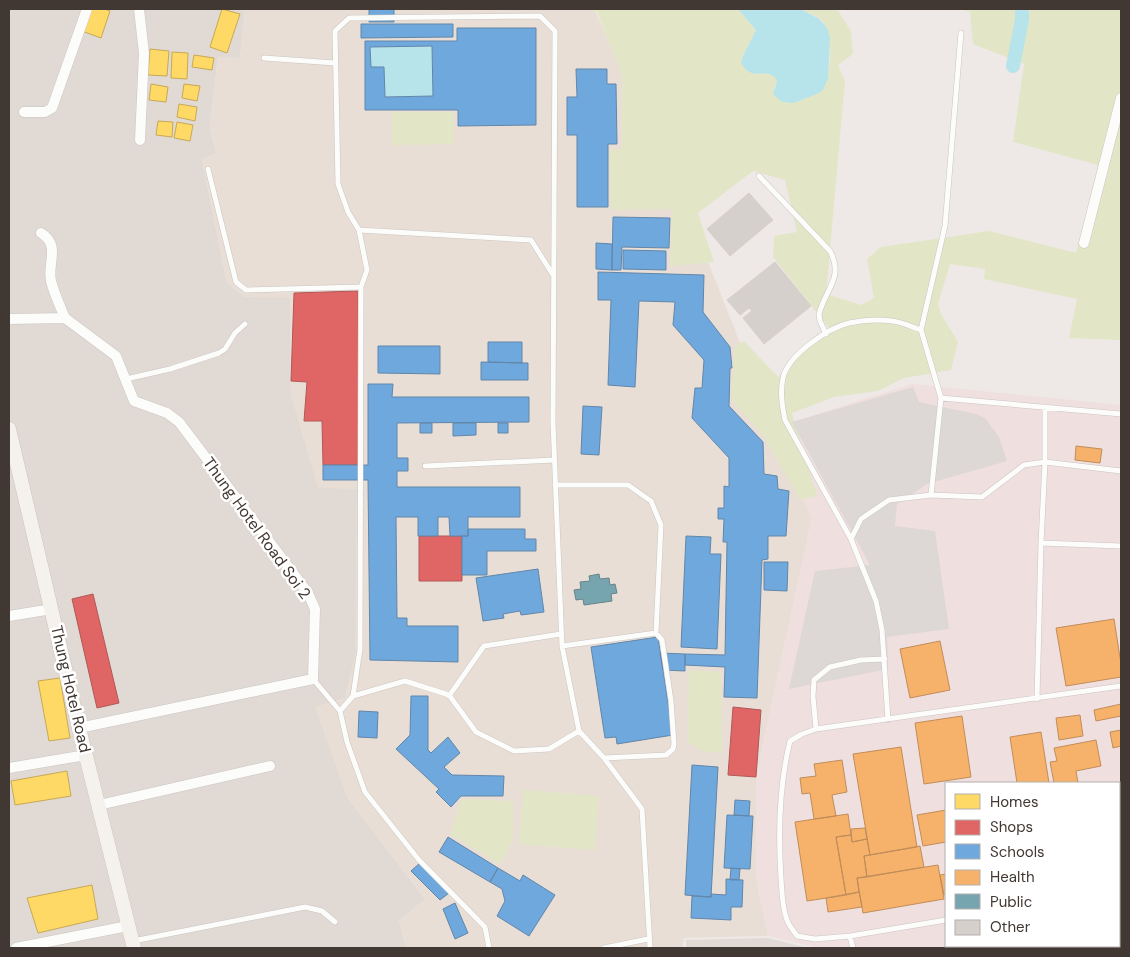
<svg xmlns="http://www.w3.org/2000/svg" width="1130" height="957" viewBox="0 0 1130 957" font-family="'DM Sans',sans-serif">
<rect width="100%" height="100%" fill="#eee9e6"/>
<path fill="#e1d9d3" d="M9,9H245L240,59L218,57L210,127L216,153L202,160L227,283L245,297H290L291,396L357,489L356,654L345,698L316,707L347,797L425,899L399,921L406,948H9Z
M768,938L808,948H686V940Z"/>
<path fill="#e8ded5" d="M245,9H594L676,181L775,431L769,434L812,517L756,777V877L768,936L684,938L683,948H406L399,921L425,899L347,797L315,707L345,698L355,654L357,489L318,488L291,396L290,298L245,297L227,283L202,160L216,153L210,127L218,57L240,58Z"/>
<path fill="#f0dfdf" d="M912,384L1121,405V940H1119V783H946V946H1087L1073,948H819L768,936L756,877V777L812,517L769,434L792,422Z"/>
<path fill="#e2e6c6" d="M584,9H738L756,30L743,56L742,64C752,80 763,69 776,77L777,81L774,88L782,102C797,104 810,96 823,90C831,77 833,36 824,23C819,16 808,13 800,9H837L851,31L853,54L838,65L845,81L826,294L861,305L874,298L867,259L881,247L989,231L1076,253L1098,165L1013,142L1024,64L973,44L970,12L961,9H1121V340L1069,338L1077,299L984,279L985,269L950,264L938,304L941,314L958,342L951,370L904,378L878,391L834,397L792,413L817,496L800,500L764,436L731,399L735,346L744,341L778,377L829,328L773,257L774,236L797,232L785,180L753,171L698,213L714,262L670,266L672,209L611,210L609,150L622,149V74L597,12Z
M392,112H454V144L392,145Z
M689,670L721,672L722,753L703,751L688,742Z
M523,790L599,796L595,850L519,844Z
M462,799L513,801V840L500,864L450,834Z"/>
<path fill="#ddd8d6" d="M913,387L919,402L976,414L985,418L999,437L1007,461L927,484L897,504L895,526L935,531L949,629L887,637L888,669L789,689L815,571L870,565L792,422Z"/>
<path fill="#b7e3ea" d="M738,9H800L818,18L824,24L828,30L830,39L828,79L823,90L819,93L794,103L782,102L773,94L777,81L775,77C762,68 752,82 741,63L743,56L756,30Z
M432,46L433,96L385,97L384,67H371L370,47Z"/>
<path fill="#ffd966" stroke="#c6a957" d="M89,9H105L110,11L101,38L82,31Z
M222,9L240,14L227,53L210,47Z
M150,49L169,51L167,76L148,75Z
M172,52L188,53L187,79L171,78Z
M194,55L214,58L212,70L192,67Z
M151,84L168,87L166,102L149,100Z
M184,84L200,86L197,101L182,98Z
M179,104L197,107L195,121L177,117Z
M158,121L173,122L172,137L156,135Z
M177,122L193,125L190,141L174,138Z
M60,678L70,738L49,741L38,681Z
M67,771L71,796L15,805L11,781Z
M92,885L98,919L38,933L27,898Z"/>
<path fill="#e06666" stroke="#b15857" d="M358,291L359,465H323L322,421H304L307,382L291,381L294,293Z
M419,536H462V581H419Z
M93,594L119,703L97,708L72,599Z
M733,707L761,710L756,777L728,775Z"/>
<path fill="#6fa8dc" stroke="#6286a9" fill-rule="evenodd" d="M369,9H394V22H369Z
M361,24H453V37L361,38Z
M457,28H536V125L458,126V110H365V41H457ZM432,46L433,96L385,97L384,67H371L370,47Z
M576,69H607V84H616L617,144H608V207H577V135H567V97H577Z
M613,217L670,218L669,248L622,247L621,270H612Z
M596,243L612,244V270L596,269Z
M623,250L666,251V270L623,269Z
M598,272L704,275L703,312L730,347L732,368H730L729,406L763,442L764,474L777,476L778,489L789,491L786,536H768V559L762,560L757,698L724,697L725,667L685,665V654L725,655L727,542H723L724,519H718V508H724V486L729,487V458L692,418L695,388H702L704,360L673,325L675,302L639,301L635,387L608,385L611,300H598Z
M488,342H522V363L488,362Z
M378,346H440V374L378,373Z
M481,362L528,363V380H481Z
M368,384H393L392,397H529V422L397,423V458H408V471H397V487H520V517H468V536H450L449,517H438V536H418V517H396L397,618H407V626H458V662L370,660L368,480H323V465H368Z
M583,406L602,407L599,455L581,454Z
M420,423H432V433H420Z
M453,423H476V435L453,436Z
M498,423H508V433H498Z
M468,529H525V539H536V551H487V575H462V536H468Z
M686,536L711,537L710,554H721L717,649L681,647Z
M764,562H788L787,591L764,590Z
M538,569L544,612L521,615L520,611L503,614L504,618L483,621L476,578Z
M658,637L673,735L617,744L616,737L605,738L591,647Z
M660,653L685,654V671L663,670Z
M411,696H428V750L431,753L448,737L460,753L444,767L452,775L504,776L503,796H461L451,807L436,792L439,789L396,749L410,735Z
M359,711L378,712L377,738L358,737Z
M692,765L718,767L711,897L685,895Z
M735,800L750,801L749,816L734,815Z
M727,815L753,816L750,869L724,868Z
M448,837L498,868L490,882L439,852Z
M420,863L449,893L440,900L411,871Z
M498,868L520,881L523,875L555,895L529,936L497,916L505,901L502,889L490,882Z
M731,868L740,869L739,880H730Z
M726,879L743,880L742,907H731V920L691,918L692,896L711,897V894L726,895Z
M455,903L468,933L455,939L443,909Z"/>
<path fill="#f6b26b" stroke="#c08d5a" d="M1076,446L1102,449L1100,463L1075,460Z
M1114,619L1121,664V677L1066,686L1056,628Z
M940,641L950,690L910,698L900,649Z
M1121,704V716L1096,721L1094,710Z
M1080,715L1083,736L1059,740L1056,718Z
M962,716L971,777L924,784L915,723Z
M1121,730V746L1113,748L1110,732Z
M1041,732L1049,783H1017L1010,737Z
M1096,740L1101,766L1076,771L1078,783H1054L1050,762L1057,761L1054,748Z
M901,747L917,847L870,855L853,754Z
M842,760L847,792L832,795L836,816L814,819L810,793L802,794L800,778L816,776L814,764Z
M946,810V842L923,846L917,815Z
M848,814L851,835L836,837L846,895L807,901L795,822Z
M865,828L867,839L852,842L851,829Z
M1119,833H1121V869H1119Z
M851,835L852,842L867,839L870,855L864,856L867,877L857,878L859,892L846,895L836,837Z
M920,846L924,867L867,877L864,856Z
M938,865L944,899L863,913L857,878Z
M946,874V894L944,895L940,875Z
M859,892L862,907L828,912L826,898Z"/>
<path fill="#76a5af" stroke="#66848a" d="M599,574L600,579L609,578L610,585L615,584L617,593L611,594L612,601L584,605L583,599L576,600L574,590L581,589L580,582L590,581L589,576Z"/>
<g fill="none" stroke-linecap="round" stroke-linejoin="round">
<path stroke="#b7e3ea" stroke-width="14" d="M1013,66L1022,19V9"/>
</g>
<path fill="#d6d0cd" stroke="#d6cfcc" d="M749,193L773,220L730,256L707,229Z
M775,262L811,306L764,344L743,318L752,311L749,308L740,315L727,300Z"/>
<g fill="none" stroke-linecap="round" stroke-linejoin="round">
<defs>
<path id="lane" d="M264,58L335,63
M208,169L236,282L246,290L361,287
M759,176L830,251C844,278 826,288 819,314L820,321L826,334
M359,230L531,240L553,275
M126,379L170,369L219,353L225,349L235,333L245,324
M941,398L1121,414
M425,466L554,460
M555,485H628L651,501L661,525L656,633
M931,495L941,398L921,330L945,226L961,33
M851,539L785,420C782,405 780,392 783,378C788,355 828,328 849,323C863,320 878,319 892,321C902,322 912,327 921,330
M1041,543L1121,546
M562,646L656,633L662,640L671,701L674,744L673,749L666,755L604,758
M313,679L340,711L347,742L365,792L419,860L485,927L489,948
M353,696L360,649L361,287L367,270L359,230L348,212L338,184L335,31L349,18L540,16L555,31L553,422L562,646L579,731L604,758L642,809L650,948
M449,696L484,646L561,634
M1037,699L1041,543L1045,462V407
M340,711L353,696L405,681L449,695L476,732L514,751L549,749L579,731
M888,720L882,630L876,601L851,539L861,519L889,500L931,495L982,497L1024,465L1045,462L1121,471
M816,729L813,696L814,680L830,667L861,660L885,659
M1119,892L1121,891
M946,920L850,936L815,939L797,936C794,931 789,926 787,920C782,907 782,892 781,878C778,833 779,786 790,741L802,734L816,729L1121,686
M1119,922H1121
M850,936L853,948
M133,941L305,907L322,911L335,922
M1080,946L1081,948
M604,948L648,939"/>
<path id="street" d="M139,9L144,53L140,140
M24,112H45L52,108L87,9
M41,233C61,245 47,264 51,281C54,293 60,306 65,318
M1084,243L1121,98
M9,319L65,318L116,356L134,401L167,413L179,422L308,593L315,609L313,679L79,728
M9,616L52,609
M9,768L86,755
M99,805L270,766
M16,948L128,926"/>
<path id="secondary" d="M9,429L79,728L134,948"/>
</defs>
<use href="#lane" stroke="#cac5c2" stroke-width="6"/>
<use href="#street" stroke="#cac5c2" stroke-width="11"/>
<use href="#secondary" stroke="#cec5bf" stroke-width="15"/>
<use href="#lane" stroke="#fcfcfb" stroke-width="5"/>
<use href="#street" stroke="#fcfcfb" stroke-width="10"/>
<use href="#secondary" stroke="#f5f1ed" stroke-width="14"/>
</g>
<g text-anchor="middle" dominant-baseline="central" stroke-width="5" stroke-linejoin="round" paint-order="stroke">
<g font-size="16" fill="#423833" stroke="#fff">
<text transform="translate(257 528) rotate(54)">Thung Hotel Road Soi 2</text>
<text transform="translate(71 689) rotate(77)">Thung Hotel Road</text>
</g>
</g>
<rect width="1130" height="957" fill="none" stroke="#423833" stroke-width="20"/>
<rect x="945" y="782" width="175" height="165" fill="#ffffff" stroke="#b3afad"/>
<rect x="955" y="794" width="25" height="15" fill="#ffd966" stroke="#b3afad"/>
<text x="990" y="807" font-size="15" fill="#423833">Homes</text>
<rect x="955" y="820" width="25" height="15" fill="#e06666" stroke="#b3afad"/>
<text x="990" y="832" font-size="15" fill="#423833">Shops</text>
<rect x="955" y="844" width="25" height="15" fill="#6fa8dc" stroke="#b3afad"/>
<text x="990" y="857" font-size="15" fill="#423833">Schools</text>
<rect x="955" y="870" width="25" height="15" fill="#f6b26b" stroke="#b3afad"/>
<text x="990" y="882" font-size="15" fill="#423833">Health</text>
<rect x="955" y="894" width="25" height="15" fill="#76a5af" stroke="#b3afad"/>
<text x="990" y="907" font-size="15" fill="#423833">Public</text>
<rect x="955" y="920" width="25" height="15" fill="#d6d0cd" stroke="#b3afad"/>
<text x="990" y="932" font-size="15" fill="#423833">Other</text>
</svg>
